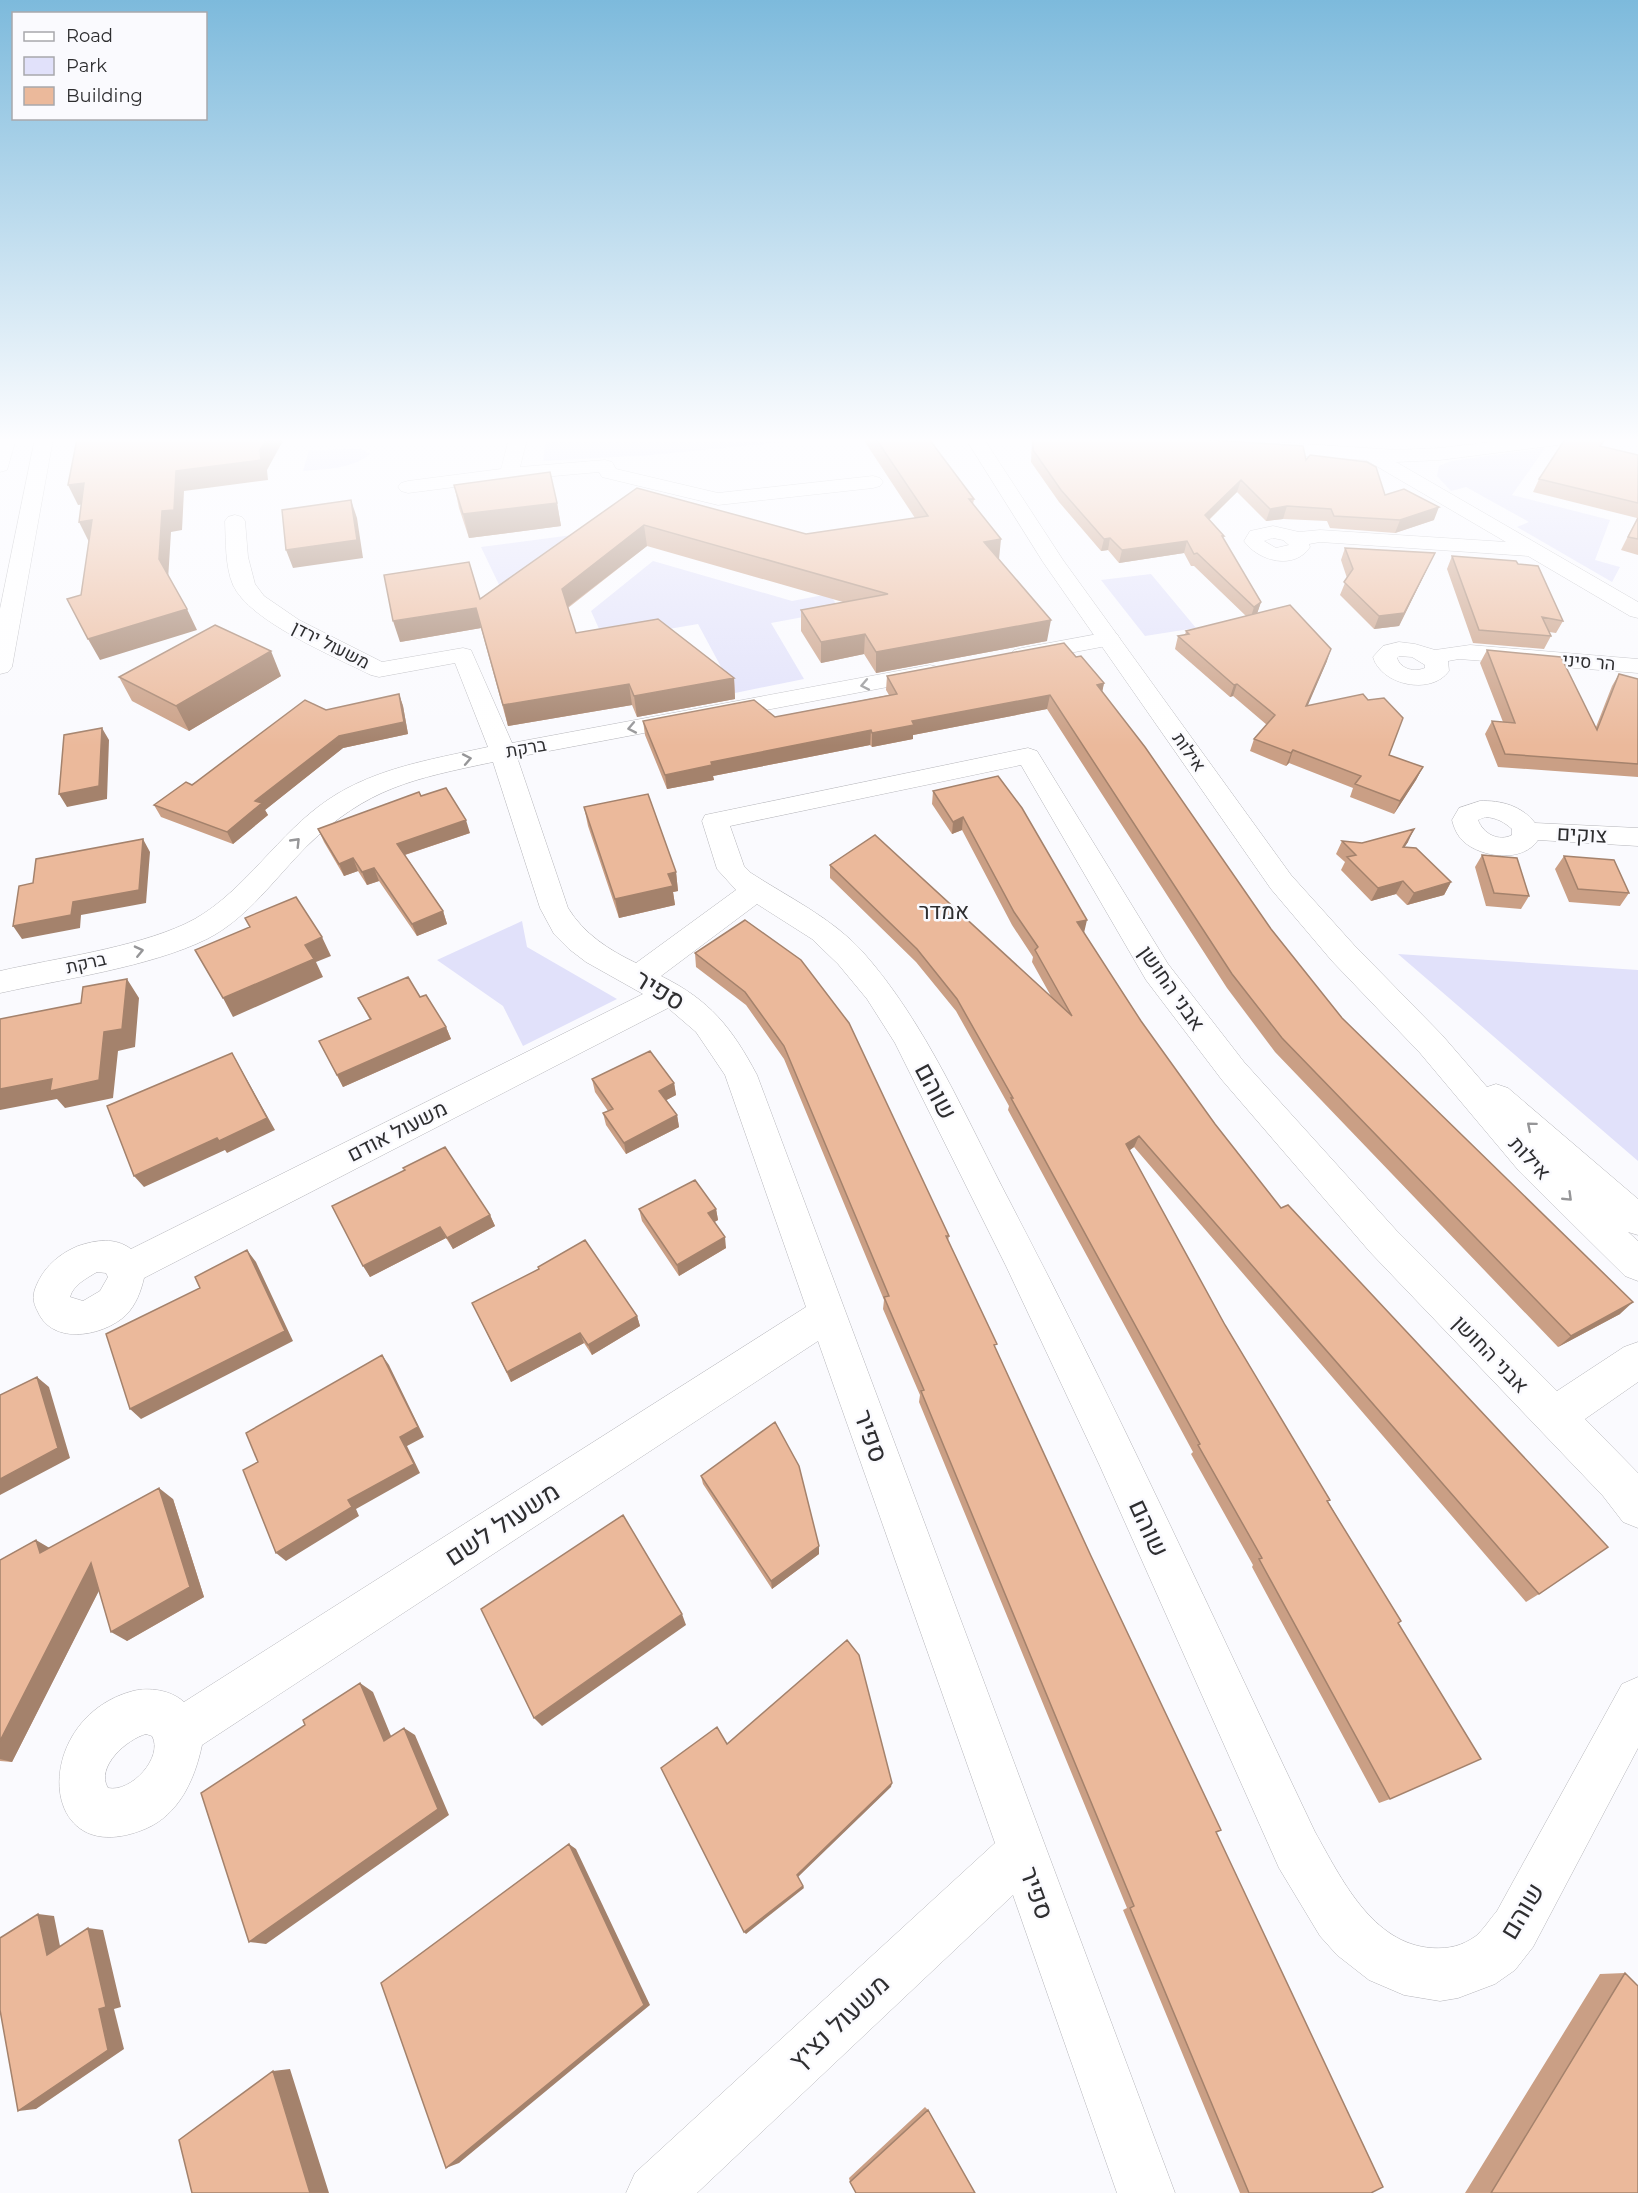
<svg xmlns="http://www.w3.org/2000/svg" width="1638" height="2193" viewBox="0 0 1638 2193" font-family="Montserrat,Heebo,sans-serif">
<rect width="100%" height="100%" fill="#fafafe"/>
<path fill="#e1e1fa" d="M546,439H815L652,455L543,461Z
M1545,448L1512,495L1610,520L1595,560L1620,567L1612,582L1517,527L1529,522L1466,487L1451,491L1437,476L1439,466L1451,461Z
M362,449L370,454C352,469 326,469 303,471L309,450Z
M580,534L502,591L481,547Z
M653,561L792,601L829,594L841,610L771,623L804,679L735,693L698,624L604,640L591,611Z
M1151,574L1196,628L1145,636L1101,580Z
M522,921L527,947L617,999L523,1046L503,1006L437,960Z
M1398,954L1638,970V1161Z"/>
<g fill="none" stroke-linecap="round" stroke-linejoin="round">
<defs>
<path id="street" d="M509,439H527L520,467L605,460L612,462L616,469L718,493L873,476L880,478L883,482L880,486L873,488L718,505L602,477L599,472L509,480L408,493L401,491L398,487L401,483L408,481L501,469Z
M1517,439H1567L1565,443L1558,445L1440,460L1396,462L1638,602V618L1630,616L1528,556L1320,542L1309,544L1310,547C1294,571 1258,561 1244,541L1250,531L1273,526L1299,532L1320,530L1506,542L1366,460L1258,453L1251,451L1249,447L1251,443L1258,441L1397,450L1440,448ZM1273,538L1283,540L1289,545L1276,548L1264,541Z
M235,515L242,517L245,521L248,557L255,584L264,596L299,620L382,662L463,648L471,650L512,743L930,665L938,667L942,672L938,677L930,679L517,757L568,908C584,934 609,950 636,963L736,890L717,869L702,821L705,815L1028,748L1037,751L1168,964L1244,1062L1396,1230L1557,1391L1624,1347L1638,1342V1382L1585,1419L1638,1473V1528L1623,1522L1603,1496L1370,1252L1222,1080L1146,980L1021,765L730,826L744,866L751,873C788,897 832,918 862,951C927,1024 966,1119 1011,1204C1119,1410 1215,1622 1315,1832C1341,1878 1372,1944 1432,1948C1449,1949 1462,1946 1476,1936C1484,1929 1490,1919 1497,1911L1622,1684L1638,1677V1748L1533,1947L1515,1970L1495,1984L1458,1998L1440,2001L1404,1995L1369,1980L1337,1955L1320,1936L1279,1868L1099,1464L1006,1266L895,1043L867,999L838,964L812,939L757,904L661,976C710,1000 732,1028 757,1075L1175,2193H1117L1013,1895L697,2193H626L635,2173L995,1843L818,1341L202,1745C195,1779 179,1815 145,1829C36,1874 30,1718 133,1691C149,1687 171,1690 184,1702L806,1307L725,1075L696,1032L668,1008L144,1278C141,1291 136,1305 126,1315C104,1336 53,1346 38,1312C32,1301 32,1294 38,1282C46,1265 61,1253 78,1246C96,1240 115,1237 131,1249L643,994L586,962L569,949L554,934L540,908L493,762C413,779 368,787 307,846C275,878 248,918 207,939C150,967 63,979 0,993V971C57,958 133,948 185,924C237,900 273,841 318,807C367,769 429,760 488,747L455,663L379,677L371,675C335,657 249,621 233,585C225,566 226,542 225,521L228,517ZM97,1272L106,1273L108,1277L100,1291L83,1301L70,1297C73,1285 87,1278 97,1272ZM146,1734L152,1736C164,1757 131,1793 108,1788C95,1767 127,1739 146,1734Z
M1109,632L1117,634L1120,639L1117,644L1022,662L1014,660L1010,655L1014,650L1022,648Z
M1399,642L1415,644L1435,650L1470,645L1638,659V673L1459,659L1448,661L1449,671C1431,696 1381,685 1373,657L1383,646ZM1399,656L1412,657L1425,665V668C1415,672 1401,670 1397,658Z
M1480,801C1501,800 1522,806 1535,823L1638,828V846L1538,840C1523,863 1481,858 1463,841C1457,835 1454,828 1452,820L1459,808ZM1486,817C1497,818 1504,822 1512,829V835C1499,842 1483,834 1478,820Z"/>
<path id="secondary" d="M0,439H16L7,470L0,472Z
M35,439H53L12,667L8,672L0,674V609Z
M966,439H984L1063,560L1291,875L1354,945L1442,1035L1487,1087L1496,1084L1508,1088L1638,1199V1235L1628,1232L1638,1241V1281L1625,1276L1519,1171L1420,1053L1332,961L1271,889L1043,562Z"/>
</defs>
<use href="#street" stroke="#b5b5ba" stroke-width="1"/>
<use href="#secondary" stroke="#b5b5ba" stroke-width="1"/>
<use href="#street" fill="#fff" fill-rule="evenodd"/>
<use href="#secondary" fill="#fff" fill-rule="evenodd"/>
</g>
<path fill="#ca9f85" d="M865,439H929L974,499L973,504L999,559L1047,641L876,673L864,654L821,663L801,631V610L843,602L647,546L568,608L576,633L734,678L735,699L637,717L632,705L508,726L481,628L400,642L480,599L637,488L806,534L915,518L865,442Z
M1032,439H1195L1306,460L1385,495L1434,520L1395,533L1330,528L1327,521L1283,519L1266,521L1237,492L1209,520L1224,536L1223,538L1261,602L1257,613L1327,661L1307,706L1389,755L1423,767L1416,780L1394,814L1350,797L1353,788L1289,763L1286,766L1250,751L1254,739L1267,725L1233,696L1230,697L1175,649L1178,636L1185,635L1186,631L1246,616L1194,566H1191L1184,553L1119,563L1108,550L1101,551L1059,502L1031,462Z
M1252,439H1296V441Z
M1565,439H1606L1601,446L1638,455V555L1621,550L1637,518L1533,492L1539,479Z
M454,485L557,503L561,526L469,538L459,508Z
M1345,548L1435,553L1399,626L1374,629L1340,595L1347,578L1341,560Z
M1452,556L1518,564L1563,621L1556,633L1549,632L1551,636L1544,649L1473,643L1447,569Z
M1487,650L1596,727L1612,686L1619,674L1638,679V777L1498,767L1485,734L1492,721L1503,722L1480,663Z
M1076,657L1104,683L1102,691L1271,929L1342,1018L1620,1314L1558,1347L1275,1052L1227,988L1047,709L913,735V739L872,747L870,745L713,776L714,780L667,789L645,735L643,721L775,717L889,695L886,690L887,676Z
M281,676L189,731L132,701L119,677Z
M399,694L403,706L408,734L343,748L265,810L268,815L233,844L161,817L154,805L326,710Z
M998,776L1084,933L1141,1021L1539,1594L1526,1602L1134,1147L1129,1151L1225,1325L1399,1623L1390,1799L1379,1803L1252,1567L1253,1565L1191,1454L1193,1452L1008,1110L1009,1106L956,1011L916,962L830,878V865L1052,998L1032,962L1033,957L1012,925L962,830L952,834L932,804L933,791Z
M421,796L470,833L405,855L443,911L447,924L417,936L379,881L367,885L358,871L344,876L324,842L318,829Z
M584,807L676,872L678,891L673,892L675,905L619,918L588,826Z
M1342,841L1362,843L1408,842L1404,847L1451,882L1444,895L1407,905L1396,894L1371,901L1341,870L1345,862L1336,854Z
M1482,855L1529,896L1521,909L1486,906L1475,867Z
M1564,856L1629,893L1620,906L1569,902L1555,869Z
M745,920L949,1236L948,1241L995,1348L1216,1832L1371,2193H1240L1123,1910L1127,1908L919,1402L920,1395L883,1309L884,1300L784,1059L746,1005L696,967L695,953Z
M358,998L446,1027L451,1039L343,1087L319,1041L370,1020Z
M592,1079L674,1083L676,1095L666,1100L677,1115L679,1127L626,1154L606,1125L603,1113L608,1111L595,1092Z
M332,1206L490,1215L495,1226L453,1249L446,1238L370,1277Z
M639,1209H716L718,1220L714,1222L726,1248L679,1276L642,1221Z
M538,1267L637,1316L640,1326L592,1355L584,1343L511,1382L472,1303L538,1270Z
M701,1476L819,1554L772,1589L703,1484Z
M173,1499L204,1597L127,1641L99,1590L12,1762L0,1761V1560L49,1548Z
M1625,1973L1638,2193H1465L1600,1974Z
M925,2107L928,2110L850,2182L849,2178Z"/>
<path fill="#a4826c" d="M267,439H284L267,470L268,480L184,491L182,530L171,532L168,580L159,559L162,511L176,471L260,450Z
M1241,480L1237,492L1201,527L1205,515Z
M84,483L94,503L78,505L68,485Z
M351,500L357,518L363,558L293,568L286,550Z
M557,503L561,526L469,538L463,514Z
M1287,506L1283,519L1266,521L1270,509Z
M1439,507L1434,520L1395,533L1400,520Z
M92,520L89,542L79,522Z
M644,525L647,546L565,609L562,589Z
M1110,538L1108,550L1101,551L1104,539Z
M1001,539L999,559L984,542Z
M1187,541L1184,553L1119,563L1122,550Z
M1435,553L1399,626L1374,629L1379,616Z
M1261,602L1257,614L1250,620L1254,607Z
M476,608L481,628L400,642L393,621Z
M187,609L197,630L100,660L88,639Z
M1051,620L1047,641L876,673V652Z
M865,634L864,654L821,663V642Z
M1331,649L1327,661L1302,719L1306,706Z
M271,651L281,676L189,731L176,706Z
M734,678L735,699L637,717L634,696Z
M1104,683L1101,698L1097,685Z
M629,684L632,705L508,726L503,705Z
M1237,684L1233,696L1230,697L1234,685Z
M399,694L403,706L408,734L343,748L265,810L268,815L233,844L227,832L255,801L339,736Z
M1050,695L1047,709L913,735V739L872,747V733L912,721Z
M102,728L109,740L107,799L67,807L59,794Z
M871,730L870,745L713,776L714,780L667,789L665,775L711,762Z
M1293,750L1289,763L1286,766L1291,753Z
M1423,767L1416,780L1394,814L1400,801Z
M963,817L962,830L952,834L953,822Z
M466,820L470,833L401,856L397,844Z
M1414,829L1408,842L1396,860L1403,847Z
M143,839L150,852L146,903L81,915L80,928L22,939L13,926L73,902Z
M353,858L358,871L344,876L339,864Z
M374,868L379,881L367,885L362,872Z
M676,872L678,891L673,892L675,905L619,918L615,899L668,874Z
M1403,881L1396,894L1371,901L1378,888Z
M1451,882L1444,895L1407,905L1414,893Z
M443,911L447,924L417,936L412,924Z
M1087,920L1084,933L1077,922Z
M322,937L331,956L316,962L323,977L233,1017L223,998L305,945Z
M127,979L139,998L135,1047L118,1051L113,1098L65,1108L57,1099L0,1110V1089L104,1032Z
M446,1027L451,1039L343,1087L337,1075Z
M232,1053L275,1130L227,1153L225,1150L144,1187L134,1176Z
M674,1083L676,1095L661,1103L659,1091Z
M677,1115L679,1127L626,1154L624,1143Z
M1139,1136L1134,1147L1121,1156L1126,1144Z
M716,1209L718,1220L709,1225L708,1213Z
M490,1215L495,1226L453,1249L447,1238Z
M440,1227L446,1238L370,1277L363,1266Z
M725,1237L726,1248L679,1276L677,1265Z
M247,1250L256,1262L293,1341L141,1419L130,1409Z
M1633,1302L1620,1314L1558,1347L1571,1336Z
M637,1316L640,1326L592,1355L588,1345Z
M580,1333L584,1343L511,1382L507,1372Z
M382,1355L389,1365L424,1437L407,1446L420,1473L356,1509L359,1516L286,1561L276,1553L348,1500L400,1437Z
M37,1377L49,1387L70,1458L0,1495V1479Z
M159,1488L173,1499L204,1597L127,1641L111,1632Z
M36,1540L53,1550L40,1553Z
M819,1546V1554L772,1589L771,1581Z
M91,1563L108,1573L12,1762L0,1759V1741Z
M682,1614L686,1625L542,1726L534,1718Z
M360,1683L373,1692L396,1748L384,1741Z
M404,1728L415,1735L449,1815L266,1944L249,1942Z
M892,1783L891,1787L798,1877L797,1875Z
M569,1844L576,1849L650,2005L459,2163L446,2168Z
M803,1886L804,1888L746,1934L744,1932Z
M38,1914L54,1916L62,1956L47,1955Z
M88,1928L103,1930L121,2007L114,2009L124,2049L36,2109L18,2111L99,2009Z
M290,2069L329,2193H310L273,2071Z"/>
<path fill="#ebb99b" stroke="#a4826c" stroke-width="1.5" d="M77,439H267L260,450L261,460L176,471L174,510L162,511L159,559L187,609L88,639L67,599L81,595L92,520L79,522L84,483L68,485Z
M876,439H929L974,499H969L1001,539L984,542L1051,620L876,652L865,634L821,642L801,610L888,594L644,525L562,589L576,633L658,619L734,678L634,696L629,684L503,705L476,608L393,621L384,575L469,562L480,599L637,488L806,534L928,516Z
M1033,439H1195L1303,446L1306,460L1310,455L1367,462L1376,467L1385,495L1404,489L1439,507L1400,520L1334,516L1331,509L1287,506L1270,509L1241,480L1205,515L1224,536H1222L1261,602L1254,607L1197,553L1194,554L1187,541L1122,550L1110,538L1104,539L1061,490L1033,450Z
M1565,439H1605L1600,446L1638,455V503L1539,479Z
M550,472L557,503L463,514L454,485Z
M351,500L357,540L286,550L282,510Z
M1638,518V539L1628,537Z
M1345,548L1435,553L1404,613L1379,616L1344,582L1353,569Z
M1452,556L1516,561L1518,564L1538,566L1563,621L1542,617L1551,636L1479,630Z
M1290,605L1331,649L1306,706L1363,694L1368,700L1384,698L1403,718L1389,755L1423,767L1400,801L1355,784L1361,776L1293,750L1291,753L1254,739L1275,715L1237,684L1234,685L1178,636L1189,634L1186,631Z
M215,625L271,651L176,706L119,677Z
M1064,643L1076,657L1081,656L1104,683L1097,685L1145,747L1271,929L1342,1018L1633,1302L1571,1336L1282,1038L1232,974L1050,695L912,721L914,725L872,733L871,730L711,762L712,765L665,775L643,721L754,700L775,717L897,694L887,676Z
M1487,650L1561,657L1597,730L1619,674L1638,679V764L1505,754L1492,721L1515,723Z
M399,694L404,722L339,736L255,801L262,803L227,832L154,805L186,782L192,785L305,700L326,710Z
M102,728L99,786L59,794L64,735Z
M998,776L1022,808L1087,920L1077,922L1141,1021L1215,1124L1281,1208L1288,1205L1608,1547L1539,1594L1139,1136L1126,1144L1225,1325L1330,1500L1327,1501L1401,1621L1398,1623L1481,1759L1390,1799L1259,1559L1262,1558L1198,1445L1200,1444L1011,1098H1013L957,999L917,949L830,865L875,835L1072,1016L1035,950L1038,947L1014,912L963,817L953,822L933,791Z
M446,788L466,820L397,844L443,911L412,924L374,868L362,872L353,858L339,864L318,829L419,792L421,796Z
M648,794L676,872L668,874L673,886L615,899L584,807Z
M1414,829L1403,847L1416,848L1451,882L1414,893L1403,881L1378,888L1347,857L1356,855L1342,841L1362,843Z
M143,839L139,890L73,902L71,915L13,926L19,886L33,883L36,859Z
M1482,855L1517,858L1529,896L1494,893Z
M1564,856L1614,860L1629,893L1578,889Z
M296,897L322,937L305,945L314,959L223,998L195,950L250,927L245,918Z
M745,920L801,960L849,1023L949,1236H946L997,1344L994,1345L1091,1556L1221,1830L1216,1832L1383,2187L1371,2193H1249L1130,1908L1134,1906L921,1391L924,1390L884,1297L889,1296L784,1046L745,992L695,953Z
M408,977L420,997L426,995L446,1027L337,1075L319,1041L371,1019L358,998Z
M127,979L122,1029L104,1032L99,1080L50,1091L52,1079L0,1089V1019L81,1003L83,987Z
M650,1051L674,1083L659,1091L677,1115L624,1143L603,1113L613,1109L592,1079Z
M232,1053L267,1118L219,1141L217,1138L134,1176L107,1106Z
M445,1147L490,1215L447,1238L440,1227L363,1266L332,1206L405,1170L403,1168Z
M695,1180L716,1209L708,1213L725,1237L677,1265L639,1209Z
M585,1240L637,1316L588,1345L580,1333L507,1372L472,1303L539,1269L538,1267Z
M247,1250L285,1331L130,1409L106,1334L200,1288L195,1277Z
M382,1355L418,1427L400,1437L414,1464L348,1500L352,1507L276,1553L243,1470L258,1462L246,1433Z
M37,1377L58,1448L0,1479V1395Z
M775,1422L799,1466L819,1546L771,1581L701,1476Z
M159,1488L190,1587L111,1632L91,1563L0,1741V1560L36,1540L40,1553Z
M623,1515L682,1614L534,1718L481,1609Z
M847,1640L859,1655L892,1783L797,1875L803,1886L744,1932L661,1768L717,1727L727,1744Z
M360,1683L384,1741L404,1728L438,1809L249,1942L201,1793L305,1725L303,1720Z
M569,1844L644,2005L446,2168L381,1983Z
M38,1914L47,1955L88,1928L106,2007L99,2009L108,2050L18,2111L0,2010V1938Z
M1625,1973L1638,1986V2193H1491Z
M273,2071L310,2193H192L179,2140Z
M928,2110L975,2193H856L850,2182Z"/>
<defs><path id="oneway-chevron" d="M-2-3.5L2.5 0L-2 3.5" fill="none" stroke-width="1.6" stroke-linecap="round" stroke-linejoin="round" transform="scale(1.5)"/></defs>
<g stroke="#969698">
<use href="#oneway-chevron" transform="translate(865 685) rotate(169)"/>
<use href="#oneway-chevron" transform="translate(632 728) rotate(169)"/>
<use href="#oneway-chevron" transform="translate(467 759) rotate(-11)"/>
<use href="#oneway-chevron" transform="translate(296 842) rotate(-46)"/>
<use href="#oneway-chevron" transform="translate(139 951) rotate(-13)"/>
<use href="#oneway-chevron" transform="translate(1531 1126) rotate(-140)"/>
<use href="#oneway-chevron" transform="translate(1568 1197) rotate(44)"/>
</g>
<linearGradient id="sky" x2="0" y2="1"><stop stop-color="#7dbadc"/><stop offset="0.59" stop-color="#fdfdff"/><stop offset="1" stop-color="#fdfdff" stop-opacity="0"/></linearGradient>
<rect width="1638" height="746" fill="url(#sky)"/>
<g text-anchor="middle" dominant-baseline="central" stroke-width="5" stroke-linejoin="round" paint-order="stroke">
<g font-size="18" fill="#2e2e30" stroke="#fafafe">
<text transform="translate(331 645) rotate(27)">משעול ירדן</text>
<text transform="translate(1589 662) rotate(5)">הר סיני</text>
<text transform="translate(526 748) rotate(-10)">ברקת</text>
<text transform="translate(1189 752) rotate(55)">אילות</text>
<text transform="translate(86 963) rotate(-13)">ברקת</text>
</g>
<g font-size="21" fill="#2e2e30" stroke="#fafafe">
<text transform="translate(1582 834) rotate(3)">צוקים</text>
<text transform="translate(1172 988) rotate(55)">אבני החושן</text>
<text transform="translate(397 1131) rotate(-27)">משעול אודם</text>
<text transform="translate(1530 1158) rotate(47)">אילות</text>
<text transform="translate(1491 1354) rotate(46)">אבני החושן</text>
</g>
<g font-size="22" fill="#2e2e30" stroke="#fafafe">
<text x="944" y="911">אמדר</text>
</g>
<g font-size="26" fill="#2e2e30" stroke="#fafafe">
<text transform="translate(660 990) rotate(31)">ספיר</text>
<text transform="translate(936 1091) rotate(62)">שוהם</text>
<text transform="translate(871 1436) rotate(70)">ספיר</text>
<text transform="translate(502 1524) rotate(-33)">משעול לשם</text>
<text transform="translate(1149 1528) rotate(65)">שוהם</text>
<text transform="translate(1037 1893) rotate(70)">ספיר</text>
<text transform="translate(1522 1911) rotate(-59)">שוהם</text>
<text transform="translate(839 2022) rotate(-43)">משעול נציץ</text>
</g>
</g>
<rect x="12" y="12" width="195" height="108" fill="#fafafe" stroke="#a8a8ac" stroke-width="1.5"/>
<rect x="24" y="32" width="30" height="9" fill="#ffffff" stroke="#a8a8ac" stroke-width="1.5"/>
<text x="66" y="42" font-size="18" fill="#2e2e30">Road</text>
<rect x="24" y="57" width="30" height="18" fill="#e1e1fa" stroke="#a8a8ac" stroke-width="1.5"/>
<text x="66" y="72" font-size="18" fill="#2e2e30">Park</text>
<rect x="24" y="87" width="30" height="18" fill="#ebb99b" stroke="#a8a8ac" stroke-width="1.5"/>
<text x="66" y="102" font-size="18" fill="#2e2e30">Building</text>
</svg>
